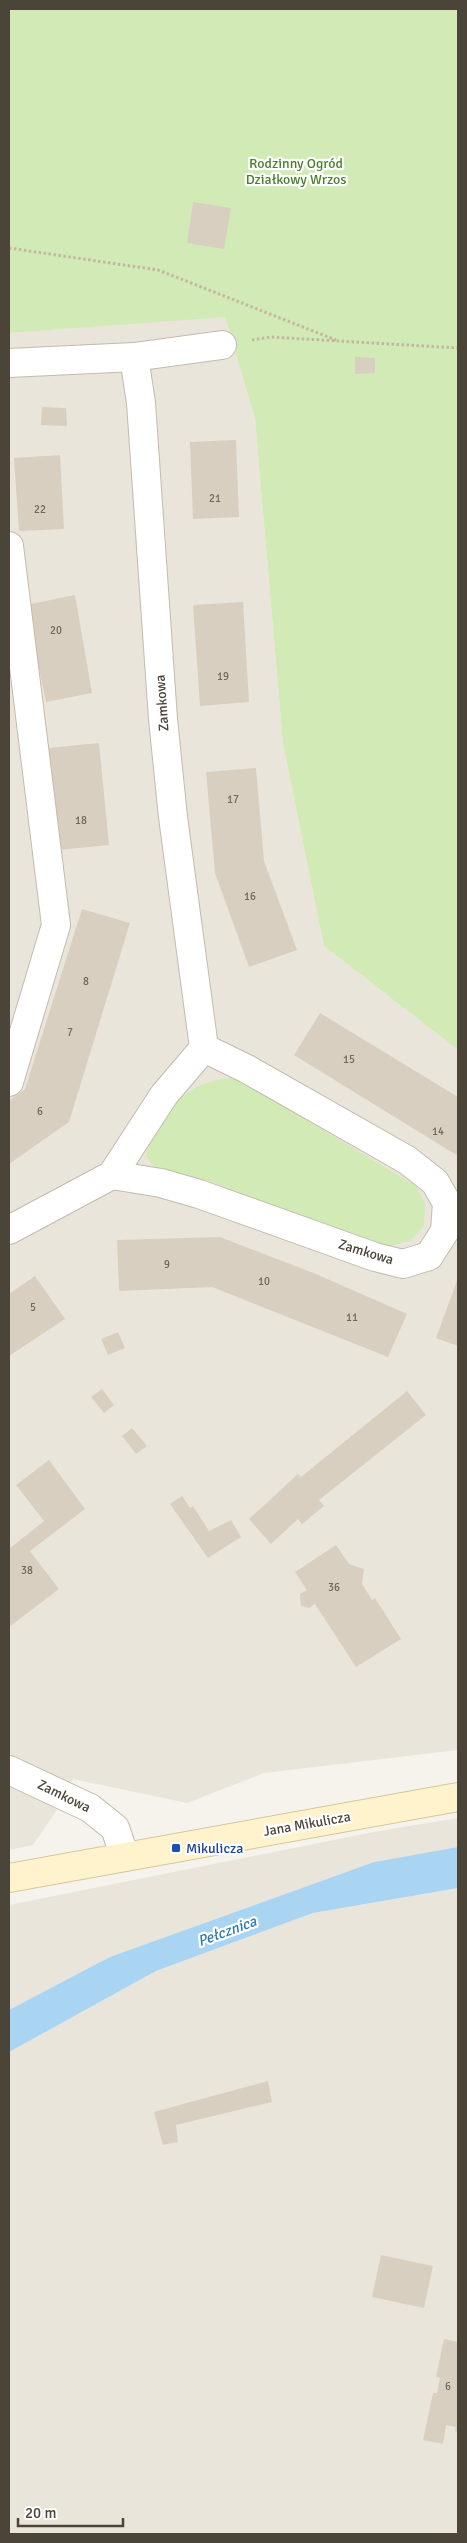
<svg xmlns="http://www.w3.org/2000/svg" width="467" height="2543" viewBox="0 0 467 2543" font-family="Signika,sans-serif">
<rect width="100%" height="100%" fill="#f6f3ec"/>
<path fill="#eae5da" d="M225,316L255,419L283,744L324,946L458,1050V1750L264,1773L187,1803L73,1779L55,1813L33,1845L9,1850V333Z
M458,1818V1847L374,1862L111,1957L9,2010V1905L379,1831Z
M458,1888V2534H9V2052L156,1971L313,1913Z"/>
<path fill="#d2eab5" d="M9,9H458V1050L324,946L283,744L255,419L225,317L9,333Z
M231,1078L240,1080L416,1186L425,1204L424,1226L410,1241L381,1248L206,1180L153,1166L146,1156C148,1142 153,1134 162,1121C181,1093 197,1082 231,1078Z"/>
<path fill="#a9d4f2" d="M458,1847V1888L313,1913L156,1971L9,2052V2010L110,1957L374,1862Z"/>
<path fill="#d8cfc1" d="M193,202L231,208L224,249L187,243Z
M355,357L375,358V373L355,374Z
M42,407L66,408L67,426L41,425Z
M236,440L239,517L193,519L190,442Z
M60,455L64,529L19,531L14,458Z
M75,595L92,693L46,702L26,605Z
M243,602L249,702L200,706L193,605Z
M99,743L109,845L58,850L48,748Z
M256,768L264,861L297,950L249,967L215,873L206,772Z
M82,909L130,923L69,1122L9,1164V1101L25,1089Z
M320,1013L458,1097V1156L294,1055Z
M220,1237L316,1274L407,1314L388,1357L212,1287L119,1291L117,1240Z
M35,1276L65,1319L9,1356V1294Z
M458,1278V1346L436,1338Z
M118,1332L125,1348L108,1355L101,1339Z
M102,1389L114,1405L104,1413L91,1397Z
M407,1391L426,1415L319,1500L324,1506L302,1524L298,1519L271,1544L249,1519L298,1474L301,1477Z
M132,1428L147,1446L136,1454L122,1436Z
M49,1460L85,1509L30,1551L59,1589L9,1627V1549L44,1521L16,1485Z
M182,1496L190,1508L193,1506L209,1531L231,1520L241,1537L208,1558L170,1504Z
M336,1545L349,1564L364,1569L362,1584L372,1600L375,1598L401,1639L356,1667L315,1604L309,1608L301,1606L300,1594L307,1590L295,1572Z
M268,2081L272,2102L176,2125L178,2142L163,2145L154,2112Z
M381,2255L433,2266L424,2308L372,2297Z
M444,2339L458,2342V2432L455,2431L456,2427L446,2425L443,2444L423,2440L433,2393H437L440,2378L436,2377Z"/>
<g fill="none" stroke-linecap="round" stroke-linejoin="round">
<defs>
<path id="street" d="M9,363L134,357L222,345
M9,546L56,925L9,1082
M112,1175L164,1095L204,1048
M9,1230L112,1175L161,1183L199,1194L375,1257L403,1264L429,1256L445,1231L447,1203L435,1182L407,1160L247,1069L204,1048L173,817L163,719L141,403L134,357
M9,1770L90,1808L115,1828L125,1857"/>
<path id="secondary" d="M9,1878L458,1797"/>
</defs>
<use href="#street" stroke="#c2bbae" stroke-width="30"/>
<use href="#secondary" stroke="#d6c79b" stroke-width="30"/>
<path stroke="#c4b79f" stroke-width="3" stroke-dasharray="2.5 2.5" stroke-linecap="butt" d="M9,248L158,270L336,340
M252,340L271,337L458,348"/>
<use href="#street" stroke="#fff" stroke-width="28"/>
<use href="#secondary" stroke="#fff3cd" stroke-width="28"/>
</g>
<rect fill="#1a4fb4" stroke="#fff" stroke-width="2" x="171" y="1843" width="10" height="10" rx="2.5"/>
<g text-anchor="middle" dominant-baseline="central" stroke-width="4.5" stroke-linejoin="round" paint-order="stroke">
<g font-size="11" fill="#6e675b">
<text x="215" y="498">21</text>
<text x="40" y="509">22</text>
<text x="56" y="630">20</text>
<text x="223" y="676">19</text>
<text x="233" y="799">17</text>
<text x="81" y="820">18</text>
<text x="250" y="896">16</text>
<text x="86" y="981">8</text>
<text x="70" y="1032">7</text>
<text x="349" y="1059">15</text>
<text x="40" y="1111">6</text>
<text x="438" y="1131">14</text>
<text x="167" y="1264">9</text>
<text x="264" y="1281">10</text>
<text x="33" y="1307">5</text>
<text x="352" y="1317">11</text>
<text x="27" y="1570">38</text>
<text x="334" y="1587">36</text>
<text x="448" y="2386">6</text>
</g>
<g font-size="14" fill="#4a7f2a" stroke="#fff">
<text x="296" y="163">Rodzinny Ogród<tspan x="296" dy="16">Działkowy Wrzos</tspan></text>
</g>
<g font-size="14" fill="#4b4439" stroke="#fff">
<text transform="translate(162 703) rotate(-94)">Zamkowa</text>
<text transform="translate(366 1252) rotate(17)">Zamkowa</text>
<text transform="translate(64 1796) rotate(26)">Zamkowa</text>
<text transform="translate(307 1824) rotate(-10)">Jana Mikulicza</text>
</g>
<g font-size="14" fill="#164399" stroke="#fff" text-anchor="start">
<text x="186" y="1848">Mikulicza</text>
</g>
<g font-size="15" font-style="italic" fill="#2e7ab2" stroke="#fff">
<text transform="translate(227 1931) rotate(-20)">Pełcznica</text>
</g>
</g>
<rect width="467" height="2543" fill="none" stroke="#4b4439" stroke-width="20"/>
<path d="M18 2518v8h105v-8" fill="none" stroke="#4b4439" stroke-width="2.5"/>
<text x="25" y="2518" font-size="15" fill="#4b4439" stroke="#ffffff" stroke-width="4" paint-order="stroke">20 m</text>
</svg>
